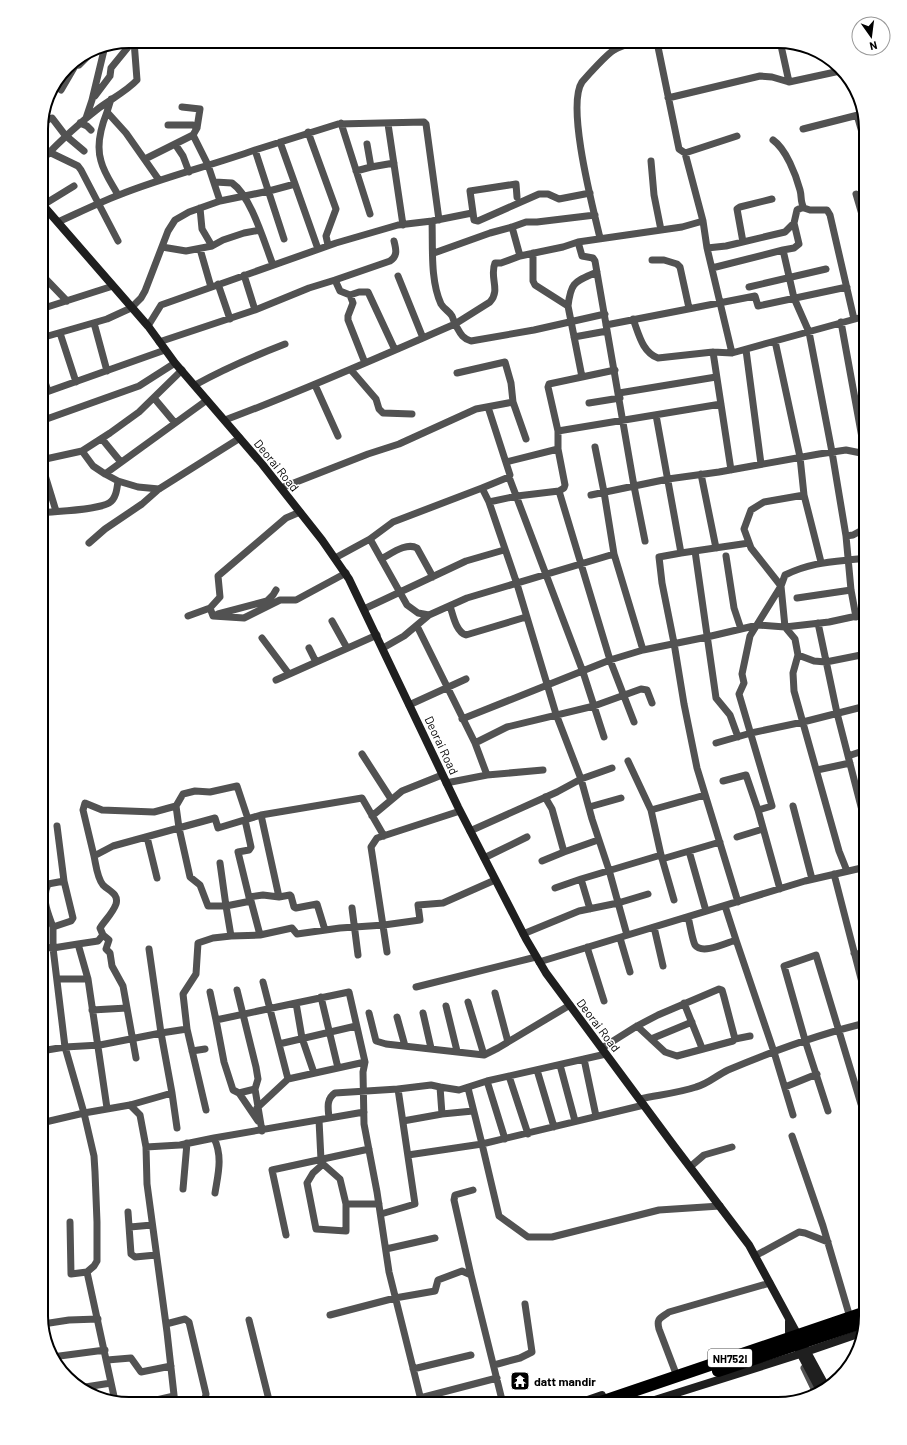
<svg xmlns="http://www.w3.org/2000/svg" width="907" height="1445" viewBox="0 0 907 1445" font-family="Barlow,sans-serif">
<rect width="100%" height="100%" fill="#fff"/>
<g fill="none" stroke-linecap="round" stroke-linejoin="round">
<path stroke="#525252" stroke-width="7" d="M780,41L789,82
M658,47L679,149L685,153L737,136
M67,67L79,65L97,47
M61,90L75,66
M95,96L110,76L111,68L133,41
M668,98L760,76L772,77L789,82L840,71
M111,99L107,112L126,133L159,180
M182,107L200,109L197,128
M107,112C101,127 96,145 101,161C104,173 112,184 118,195
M857,115L866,146
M86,118L92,100L105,46
M80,123L87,126L91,130
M341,123L370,214
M388,124L403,225
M41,125L49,119L52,118L65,135L84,151
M803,129L862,114
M308,132L336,209L326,236L328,245
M193,135L208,165L220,201
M773,140C786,149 796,175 800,190C802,197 800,202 804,208L810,210H827L830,215L854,319
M280,142L295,184
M175,144L183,156L189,172
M367,144L371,167L394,163
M255,150L338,124L424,122L426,124L439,220
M49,152L78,166L81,170L118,241
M685,153L703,221L707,248L732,353
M145,159L193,135L197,128L193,125H168
M41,161C60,141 78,124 99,108C111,99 127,91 137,80L134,41
M651,161L654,195L661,230L682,227L703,221
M356,171L371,167
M215,182L232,183C251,196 264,242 273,265
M856,194L866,228
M517,197L516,184L470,191L474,220L478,221L539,194H548L559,199L590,193
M43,205L74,186
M200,208L202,229L212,246
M432,221C433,247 430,280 441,304C444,309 449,311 452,316C453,318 454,322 455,324L490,302C501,290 489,277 495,263H501L520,256
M58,222C78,213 98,203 119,195C164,177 210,166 255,150L284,239
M512,227L520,256L563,247L578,242L661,230
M600,238C593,208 566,106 582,82C588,75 607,54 614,50C620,46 628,45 634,41
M578,242L582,256L593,258L595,261L634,486L645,541
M743,242L737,209L740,207L772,199
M162,247L186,251L212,246L223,240L244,233L260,230
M707,248L726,246L785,232L794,223L797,210L801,208H804
M200,249L211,287
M783,250L794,298L809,332L832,452L846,536L851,590L856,617
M434,253L490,233L512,227L526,222H537L595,215
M533,253V281L535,285L568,306L582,377L615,370
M652,260H664L677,264L680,267L689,308
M712,268L783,250L794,248L799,244L794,223
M41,274L67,301
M244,275L255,310
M398,276L423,338
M335,280L390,261C398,256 396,249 394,241
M218,284L230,319
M749,287L826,269
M350,295L353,303L348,316V320L365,363
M568,306C571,281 575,282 597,272
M41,309L113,286
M633,319C639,334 642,352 658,358L713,352L732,353L775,341L800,457L804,495L821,562
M841,322L865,454
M94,323L107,371
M606,325L755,296L758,306L847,287
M148,326L161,305L336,243L398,225L432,221L472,213
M60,333L76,382
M574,337L607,331
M41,338L107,319L131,308L141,298L145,291L168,231L175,220L189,212L220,201L269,191L295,184L318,249
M775,341L866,316
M159,342L255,310L309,288L335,280L340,291L350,295L359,292H368L395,350
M746,350L761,464
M713,352L731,470
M41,370L48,391
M351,370L376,399L379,409L383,413L412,414
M457,373L505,362L511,383L513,402
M195,385C224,369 254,356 285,344
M315,385L338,436
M619,393L716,377
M41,394L165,350
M154,398L175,423
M589,403L620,398
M656,415L681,553L659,557L662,583L674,643L684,704L697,768L738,902
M225,420C303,391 379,357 455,324C460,332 461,338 471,341L534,330L605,314
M41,421L139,386L175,363
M558,431L548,387L549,384L582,377
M102,439L120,461
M595,447L604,492L614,554
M82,451L110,433L139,412L182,370
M41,460L82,451L93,466L105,474L207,400
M41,462L56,511
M506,462L558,449
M105,474L118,481
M701,474L716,548
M509,477L583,672L604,737
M281,488L368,454L399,444L476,409L513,402L526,439
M482,488L509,477L510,475L488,407
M559,491L610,660L634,722
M591,495L668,479L719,472L819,454L846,450L866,454
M804,495L764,502L751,510L744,529L751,548L781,586L785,627L795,639L798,655L793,673L794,691L839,851L847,871
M489,502L517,584L556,714L581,779L592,819L609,870L627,935
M41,513C57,511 97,510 109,503C116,499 117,489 118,481L138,487L159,489
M846,536L853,535L866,528
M370,539L407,605L418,613L429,615L467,598L614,554L643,650
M89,543L105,529L142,504L159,489L240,438
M695,551L716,698L730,715L738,737
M681,553L749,543
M726,556L734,608L741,629
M335,558L370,539L393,522L482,488L489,502L517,496L559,491L564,488L565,485L558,449V431L721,404
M381,559C391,554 406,542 417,548L433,577
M797,598L851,590
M450,606C453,615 456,632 466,635L526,617
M210,608L220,597L218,576L286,518L300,512
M364,609L466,561L504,550
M218,614L267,601L273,595L276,590
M188,616L210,608L213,616L244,618L280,600H296L346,573
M332,621L347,648
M818,623L837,713L866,826
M417,626L475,743L487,775L446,783
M262,638L289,674
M309,648L316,662
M383,648L404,636L429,615
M798,655L814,661L826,662L866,654
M276,680L377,635
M409,705L466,679
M462,719L610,660L643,650L707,637L758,625L785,627L829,622L866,614
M475,743L507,727L594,706L641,689L647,690L652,703
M716,743L751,733L803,722L866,706
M362,754L391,799
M848,756L866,750
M628,761L651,810L661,855L674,900
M817,770L850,763
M487,775L543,770
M723,781L746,775L758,810
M545,797L552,809L564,852L598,840
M793,806L812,879
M589,807L621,798
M651,810L705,795
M261,815L279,897
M372,816L402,791L442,775
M245,820L251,847L249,850L238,852L249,897L263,895L279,897L290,895L291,896L294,907L296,908L317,904L325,930
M57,826L64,881L73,918L71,921L53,927V948L78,944L88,979L107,1108
M470,831L557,792L581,779L612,768
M147,837L157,878
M737,837L763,829
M689,851L706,911
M94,856L83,810L85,803L102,810L154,812L176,806
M484,858L527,837
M662,859L720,842
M542,861L564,852
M220,863L226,906H208L200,885L190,877L179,828L176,806L183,794L195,791L210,792L237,786L248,819
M864,868L866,878
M834,874L866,998
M555,888L581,879
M780,889L758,810L772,806L739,694L744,683L742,674L750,636L781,586L785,575C813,561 836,562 866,558
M249,897L251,901L226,906L231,936L260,935L292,928L297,934L340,928L384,925L420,920L418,905L443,903L495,880
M251,901L260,935
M725,906L736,940
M352,908L358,955
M590,909L581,879L661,855
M688,917C690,924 692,939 695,945C702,955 726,943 736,940L774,1052L793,1115
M53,927C48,913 41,899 48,884L64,881
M654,927L663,966
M523,934L579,911L618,903L648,894
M103,935L109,940L106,949L110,953L112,966L123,986L136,1058
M620,938L630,972
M78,944L98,941L103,935L100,928C105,920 113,913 116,904C119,894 109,891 103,885C97,878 96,865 94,856L113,846L215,818L218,828L261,815L362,798L384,836
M41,947L53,948L65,1047L84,1113L130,1105L172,1093
M587,947L604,1001
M149,949L161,1033L187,1029L206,1110
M387,952L371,847L377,838L460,811
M854,953L866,956
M539,962L805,881L866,867
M57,979H88
M263,982L288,1079
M416,987L536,957
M237,990L256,1067L258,1079L255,1089L239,1093L233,1090L224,1062L216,1020L296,1003L302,1038L314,1073
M210,992L216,1020
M495,993L508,1042
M321,997L338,1068
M468,1002L484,1055
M296,1003L349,992L365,1062L363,1072L364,1124L377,1192L389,1272L422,1404
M684,1003L702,1048
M446,1006L457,1051
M92,1010L127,1008
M369,1013L376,1041L386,1044L484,1055L498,1048L570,1005
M423,1013L431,1048
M397,1017L405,1046
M187,1029L183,994L196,974L198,943L213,938L231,936
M651,1039L692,1022
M735,1039L750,1036
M279,1044L356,1026
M602,1048L637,1026L658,1015L719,989L722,990L724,997L735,1039L733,1041L677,1056L665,1052L637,1026
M41,1051L65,1047L100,1045L161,1033L172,1093L177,1128
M192,1051L205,1049
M584,1059L596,1116
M560,1065L575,1121
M537,1070L554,1127
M509,1076L528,1134
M487,1081L505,1139
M785,1087L817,1074
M468,1088L482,1144L644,1105
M255,1089L262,1131
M239,1093L258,1121
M640,1099C658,1095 678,1093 696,1087C708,1084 717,1075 728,1070C773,1051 819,1034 866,1023
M130,1105L140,1115L146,1147L147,1184L167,1332L175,1404
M257,1108L288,1079L365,1062
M828,1111L805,1040L784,966L816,955L861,1104L866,1111
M442,1114L473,1111
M329,1118C328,1108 326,1099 335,1093L398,1089L431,1085L440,1087
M319,1120L321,1160L323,1164L340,1179L346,1204H379
M403,1121L442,1114L440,1087L459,1090L487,1081L606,1054
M41,1123L84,1113L94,1156L95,1172L97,1222V1261L94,1266L87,1272
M792,1136L823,1226L849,1314
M146,1147L180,1145L214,1138
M408,1155L482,1144L499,1216L528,1237H552L659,1210L720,1206
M323,1164L313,1173L307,1183L316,1229L346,1231V1204
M690,1167L704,1155L732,1147
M41,1178L44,1176L45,1172V1122
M183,1189L187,1143
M215,1193C218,1174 223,1157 214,1138L364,1112
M41,1204L45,1203
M128,1212L131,1254L135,1257L156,1255
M381,1214L415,1204L398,1089
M70,1222L71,1274L87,1272L115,1401
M130,1227L152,1225
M286,1235L272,1170L369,1149
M386,1249L435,1238
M755,1256L799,1232L805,1233L828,1242
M471,1275L454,1200L455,1195L473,1190
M41,1305L43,1323
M330,1315L395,1298L435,1291L438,1280L462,1271L471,1275L503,1404
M249,1320L270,1404
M43,1324L69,1320L98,1319
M166,1324L185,1319L189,1322L206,1394L205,1399L200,1401L175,1404
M52,1357L105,1350
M107,1360L131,1358L141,1372L171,1366
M494,1365L520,1358L532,1352L525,1304
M804,1368L817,1395
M413,1369L471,1355
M675,1371L659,1329C656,1318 661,1318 669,1312L770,1283
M79,1388L111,1383
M139,1404L174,1396
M397,1404L497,1378"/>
<path stroke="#1f1f1f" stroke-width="8" d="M41,203L148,326L175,363L262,464L322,540L349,579L458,807L526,939L546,973L674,1146L749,1245L826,1387
M789,1321V1332L821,1392
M576,1404L602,1395
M642,1404L797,1355L861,1333"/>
<path stroke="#000" stroke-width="12" d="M718,1371L864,1322
M595,1404L866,1312"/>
</g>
<defs>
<symbol id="temple-square" viewBox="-11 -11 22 22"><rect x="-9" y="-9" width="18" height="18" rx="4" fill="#000" stroke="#fff"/><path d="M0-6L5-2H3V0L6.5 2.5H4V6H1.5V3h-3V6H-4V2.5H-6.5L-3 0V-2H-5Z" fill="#fff"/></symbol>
</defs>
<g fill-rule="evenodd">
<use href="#temple-square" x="509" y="1370" width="22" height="22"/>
</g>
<g text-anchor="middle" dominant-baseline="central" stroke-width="3" stroke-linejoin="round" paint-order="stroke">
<rect fill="#fff" stroke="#4c4c4c" stroke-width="1" x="708" y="1349" width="44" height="18" rx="3"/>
<g font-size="11" font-weight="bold" fill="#000">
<text x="730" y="1358">NH752I</text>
</g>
<g font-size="12" fill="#000" stroke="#fff">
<text transform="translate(277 465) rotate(51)">Deorai Road</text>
<text transform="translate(442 745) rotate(65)">Deorai Road</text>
<text transform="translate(599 1025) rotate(53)">Deorai Road</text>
</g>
<g font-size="12" font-weight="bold" fill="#000" stroke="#fff" text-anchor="start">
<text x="534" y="1381">datt mandir</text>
</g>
</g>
<path d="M0 0H907V1445H0ZM129 48H778A81 81 0 0 1 859 129V1316A81 81 0 0 1 778 1397H129A81 81 0 0 1 48 1316V129A81 81 0 0 1 129 48Z" fill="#fff" fill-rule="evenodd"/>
<path fill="none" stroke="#000" stroke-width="2" d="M129 48H778A81 81 0 0 1 859 129V1316A81 81 0 0 1 778 1397H129A81 81 0 0 1 48 1316V129A81 81 0 0 1 129 48Z"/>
<g transform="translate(871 36) rotate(166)"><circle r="19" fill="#ffffff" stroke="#999999"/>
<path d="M0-3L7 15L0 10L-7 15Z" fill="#000000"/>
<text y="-6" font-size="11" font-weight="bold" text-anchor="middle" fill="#000000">N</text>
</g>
</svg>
